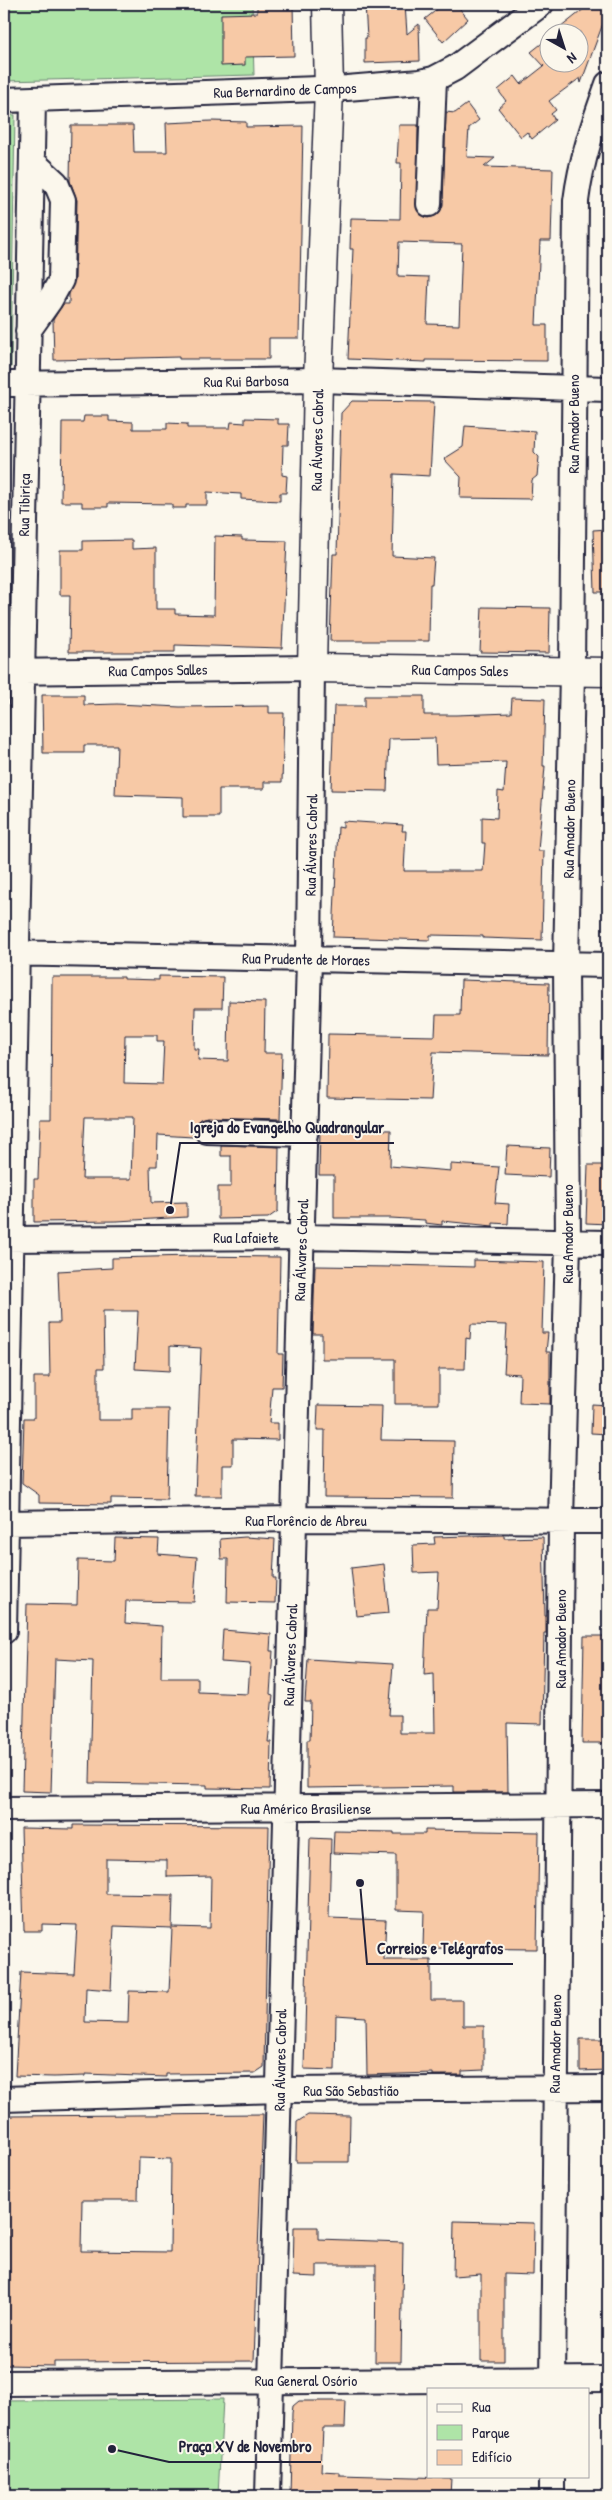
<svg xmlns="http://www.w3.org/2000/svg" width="612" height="2500" viewBox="0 0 612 2500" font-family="'Patrick Hand',sans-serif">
<rect width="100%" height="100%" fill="#fbf7ec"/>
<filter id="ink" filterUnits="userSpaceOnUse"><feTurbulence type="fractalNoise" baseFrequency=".02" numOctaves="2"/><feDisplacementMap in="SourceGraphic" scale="10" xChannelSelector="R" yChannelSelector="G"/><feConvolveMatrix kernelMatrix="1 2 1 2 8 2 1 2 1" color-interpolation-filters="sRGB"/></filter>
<g filter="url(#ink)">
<path fill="#aee4a7" stroke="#688371" d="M4,4H252L254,75L4,81Z
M4,115H15L11,368H4Z
M223,2399L218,2496H4V2401Z"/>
<path fill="#f7c9a6" stroke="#22223b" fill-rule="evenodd" d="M257,4H293L294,56L245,57V65L221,66V14L257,13Z
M365,4H405L407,34L419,24L420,61L365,63V38H367Z
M444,4H456L468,19L443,42L425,19Z
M590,4H608V10L581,83L580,78L549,101L556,110L551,114L555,120L532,139L527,132L521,137L498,108L506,101L498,90L515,76L521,84L544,66L531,52L550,37V62H580V32H555Z
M467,104L479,120L469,128L467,157L495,158L484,167L553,169L551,241H540L536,325H547V361L426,360V362L348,359L353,249H350L351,218L400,219L401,163H397L399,125H418L417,210L421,215L428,218L435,216L440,212L443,205L446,112L455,113ZM399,242L462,244L459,325L427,324L429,277L398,276Z
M211,121L246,122V127L303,126L299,338H269V359H179V357L54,360L53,320L63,304H69V293L75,280L77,200L70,181L71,125H133L134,152H167L166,123Z
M352,401L434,402L430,476L394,474L392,556L434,558L432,584H430L429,641H330L333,554H337L341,413Z
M84,416H109V421L133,422V429H167V423L187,424V428H230L231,422L245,423V418L278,419V424H289L288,445H283L282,475L287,476L286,493H280V501L241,499V494L207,492V505H186V508H172V504L108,503V507H82V502H61L62,422H83Z
M465,426L535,431L534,452L539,457L537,476L532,480L531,499L460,498L461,477L444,459L463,447Z
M608,529V592H595L593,530Z
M215,536L242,537V540L287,541L282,648L175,645V652H69L70,595H60V550H83V541L132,540V549L156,548V609H175V614L214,615Z
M482,607L550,608L549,653L480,652Z
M42,695H84V705L117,704L180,707L269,706V713H284L282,782H264V789H219V817H183V797L115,795L117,745H84V753H43Z
M365,696H424V715H456L511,713L512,698L545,699L543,766H545L538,851H544L542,940L483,938V936L430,935V940L333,937L338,827L343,828V821L403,825L402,831H406L404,871H483L485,843H482V817L497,818L498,791L504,792L506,762L436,764L435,738L389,739L387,791L331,790L334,706H365Z
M159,976L223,977L222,1008H195L194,1049H199L198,1060L228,1061L229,1001L265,1002L264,1053H282L280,1119L207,1117L200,1119L193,1126V1137L158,1135L157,1166H150L151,1203L187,1202V1217L117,1221L34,1222V1179H38L40,1119H51L52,977H124V979L159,980ZM125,1035H157V1041H164L162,1084L124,1083ZM85,1117H133L131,1179H82Z
M461,980L549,983L548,1055L433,1052L430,1100L327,1098L328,1034L435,1036L436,1015H460Z
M320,1129L391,1130L390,1166L451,1171V1164L499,1167L495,1203L509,1204L508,1224L493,1223V1226L442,1221V1225L425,1223V1220L391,1218H334V1175H319Z
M221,1145L279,1147L278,1211L268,1218L218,1219V1187H231V1156H221Z
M507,1146L550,1148L549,1177L505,1175Z
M588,1165H608V1224L586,1223Z
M191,1256L280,1257L278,1354H283L282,1387H272L269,1423H278V1440L233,1439V1465H222V1496H195L201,1348L170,1346V1371L135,1369L138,1311H103L104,1368H98V1420H132V1409H169L167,1499L111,1498V1504L39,1503V1495L22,1483L24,1418H34V1377H50L49,1323H60L58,1271L112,1268V1258Z
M474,1260L544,1262L542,1333H548L546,1352H550V1404L519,1403L520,1374L504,1373L507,1325L471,1324L470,1339L466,1338L465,1369H439V1404H395V1359H322V1334H313L315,1266L390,1267V1265L474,1267Z
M592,1404L608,1405V1434L591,1433Z
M318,1405L382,1406L381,1440L454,1441L453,1498L324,1497L325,1430H317Z
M504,1535V1538L543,1537L545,1616H546V1633H544L542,1724L507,1723L508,1792H454V1786L307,1788V1740H310L311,1702H305L308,1659L393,1664L389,1715H400V1733H435L434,1674L424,1675L427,1608H437L439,1572L414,1573L413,1545L435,1544L434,1537Z
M245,1537L275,1539L273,1578H276L275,1603L227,1602L228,1559H221L220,1539Z
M115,1538L159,1539L158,1554L197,1557L194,1602L126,1601L125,1623L162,1626L161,1678H198V1692L248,1694L250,1664L221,1662L223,1630L271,1634L270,1651H273L270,1694L273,1695L268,1742H271L270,1789L207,1788V1785L90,1783L93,1661L55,1659L51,1792L22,1791L27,1604L77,1605L78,1560L114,1561Z
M384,1564L389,1613L356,1616L351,1568Z
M584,1636H608V1743H582Z
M73,1825L269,1826L264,2067L255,2073L166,2074V2077L85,2074V2076L54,2077L15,2076L21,1972L74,1974L77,1925L42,1924V1931H24L21,1828L73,1829ZM106,1859L167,1860V1877L211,1876L210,1928L172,1927L173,1895L106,1894ZM114,1926L172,1928L169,1992L129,1991L128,2023L85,2022L86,1988L111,1990Z
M425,1830L539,1832L537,1949L423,1948L424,1911L396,1910V1855L333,1853L334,1831L394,1832V1834H425Z
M310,1838L331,1839L329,1918L386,1920L384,1960H431V2000H463V2026H484V2070L462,2071V2075H433V2073L367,2075L366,2017L336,2015L335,2070L304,2069Z
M580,2039H608V2070L580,2071Z
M263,2114L254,2361L54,2362V2366L6,2365L10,2116ZM139,2158L171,2159L170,2252L81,2251L82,2200H138Z
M308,2115L350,2116L349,2162H296L297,2122Z
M454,2221L534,2223L533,2275L504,2274V2361H481V2274L453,2276Z
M294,2227H318V2239L403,2242L401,2362H375L376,2265H317V2277L293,2276Z
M299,2401H346L345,2428H323L321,2471L339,2472V2475L451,2478L450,2496H290L292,2413L293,2406Z"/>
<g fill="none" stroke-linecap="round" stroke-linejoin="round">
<defs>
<path id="minor" d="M4,100L347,88L420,82L434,79L455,68L541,4
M429,204L434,79
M28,331L50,300L61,280L63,200L56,183L32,161
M4,384L318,380L608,389
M4,672L312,668L309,959L268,2496
M4,953L608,965
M207,1131L305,1134
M4,1239L302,1237L608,1243
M4,1523L294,1519L608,1521
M4,1631L33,100
M4,1809L608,1805
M4,2099L280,2090L608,2088
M4,2383L608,2379
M553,2389L561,1521L568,1242L566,965L572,672L576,201C581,160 594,123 608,84
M552,2496V2476"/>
<path id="major" d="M327,4L329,89L318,380L312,668L608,672"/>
</defs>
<use href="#minor" stroke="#22223b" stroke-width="28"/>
<use href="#major" stroke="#22223b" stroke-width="31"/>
<use href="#minor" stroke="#fbf7ec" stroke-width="24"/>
<use href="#major" stroke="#fbf7ec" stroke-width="28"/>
</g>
</g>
<g text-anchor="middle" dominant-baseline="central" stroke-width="4" stroke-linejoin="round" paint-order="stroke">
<g font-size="15" fill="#22223b" stroke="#fbf7ec">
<text transform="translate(285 90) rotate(-2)">Rua Bernardino de Campos</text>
<text transform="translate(246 381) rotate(-1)">Rua Rui Barbosa</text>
<text transform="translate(573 424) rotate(-90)">Rua Amador Bueno</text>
<text transform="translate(317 440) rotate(-89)">Rua Álvares Cabral</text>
<text transform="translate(24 505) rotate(-89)">Rua Tibiriça</text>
<text transform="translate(158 670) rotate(-1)">Rua Campos Salles</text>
<text transform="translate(460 670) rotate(1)">Rua Campos Sales</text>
<text transform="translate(569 829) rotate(-89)">Rua Amador Bueno</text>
<text transform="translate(311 845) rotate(-89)">Rua Álvares Cabral</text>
<text transform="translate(306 959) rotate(1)">Rua Prudente de Moraes</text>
<text transform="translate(567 1234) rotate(-90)">Rua Amador Bueno</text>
<text x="246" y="1237">Rua Lafaiete</text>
<text transform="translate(301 1250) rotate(-88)">Rua Álvares Cabral</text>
<text x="306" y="1520">Rua Florêncio de Abreu</text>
<text transform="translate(560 1639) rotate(-90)">Rua Amador Bueno</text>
<text transform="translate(290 1655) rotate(-88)">Rua Álvares Cabral</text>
<text x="306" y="1808">Rua Américo Brasiliense</text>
<text transform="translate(555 2044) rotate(-89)">Rua Amador Bueno</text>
<text transform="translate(280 2060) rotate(-89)">Rua Álvares Cabral</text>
<text x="351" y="2090">Rua São Sebastião</text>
<text x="306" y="2380">Rua General Osório</text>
</g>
</g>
<path fill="none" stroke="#22223b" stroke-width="2" d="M170 1210L180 1143H394M360 1883L367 1964H513M112 2449L169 2462H321"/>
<g fill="#22223b" stroke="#fbf7ec" stroke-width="2">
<circle cx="170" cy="1210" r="5"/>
<circle cx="360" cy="1883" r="5"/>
<circle cx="112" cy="2449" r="5"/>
</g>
<g font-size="16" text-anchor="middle" font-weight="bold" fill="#22223b" stroke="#fbf7ec" stroke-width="4" stroke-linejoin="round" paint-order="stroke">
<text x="287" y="1133">Igreja do Evangelho Quadrangular</text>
<text x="440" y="1954">Correios e Telégrafos</text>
<text x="245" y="2452">Praça XV de Novembro</text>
</g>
<rect width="612" height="2500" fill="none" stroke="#fbf7ec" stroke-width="20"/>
<rect x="10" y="10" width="592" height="2480" fill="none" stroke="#22223b" stroke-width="2" filter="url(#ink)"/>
<rect x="427" y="2388" width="162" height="90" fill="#fbf7ec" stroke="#a4a2a5"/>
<rect x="437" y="2404" width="25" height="8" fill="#fbf7ec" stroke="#a4a2a5"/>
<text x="472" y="2412" font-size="15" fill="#22223b">Rua</text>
<rect x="437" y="2425" width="25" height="15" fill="#aee4a7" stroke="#a4a2a5"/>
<text x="472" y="2438" font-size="15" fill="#22223b">Parque</text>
<rect x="437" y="2450" width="25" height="15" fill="#f7c9a6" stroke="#a4a2a5"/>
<text x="472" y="2462" font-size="15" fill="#22223b">Edifício</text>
<g transform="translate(564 48) rotate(141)"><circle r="24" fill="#fbf7ec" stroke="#a4a2a5"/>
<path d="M0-4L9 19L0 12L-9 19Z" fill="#22223b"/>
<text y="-8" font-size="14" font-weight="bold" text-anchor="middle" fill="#22223b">N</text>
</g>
</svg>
